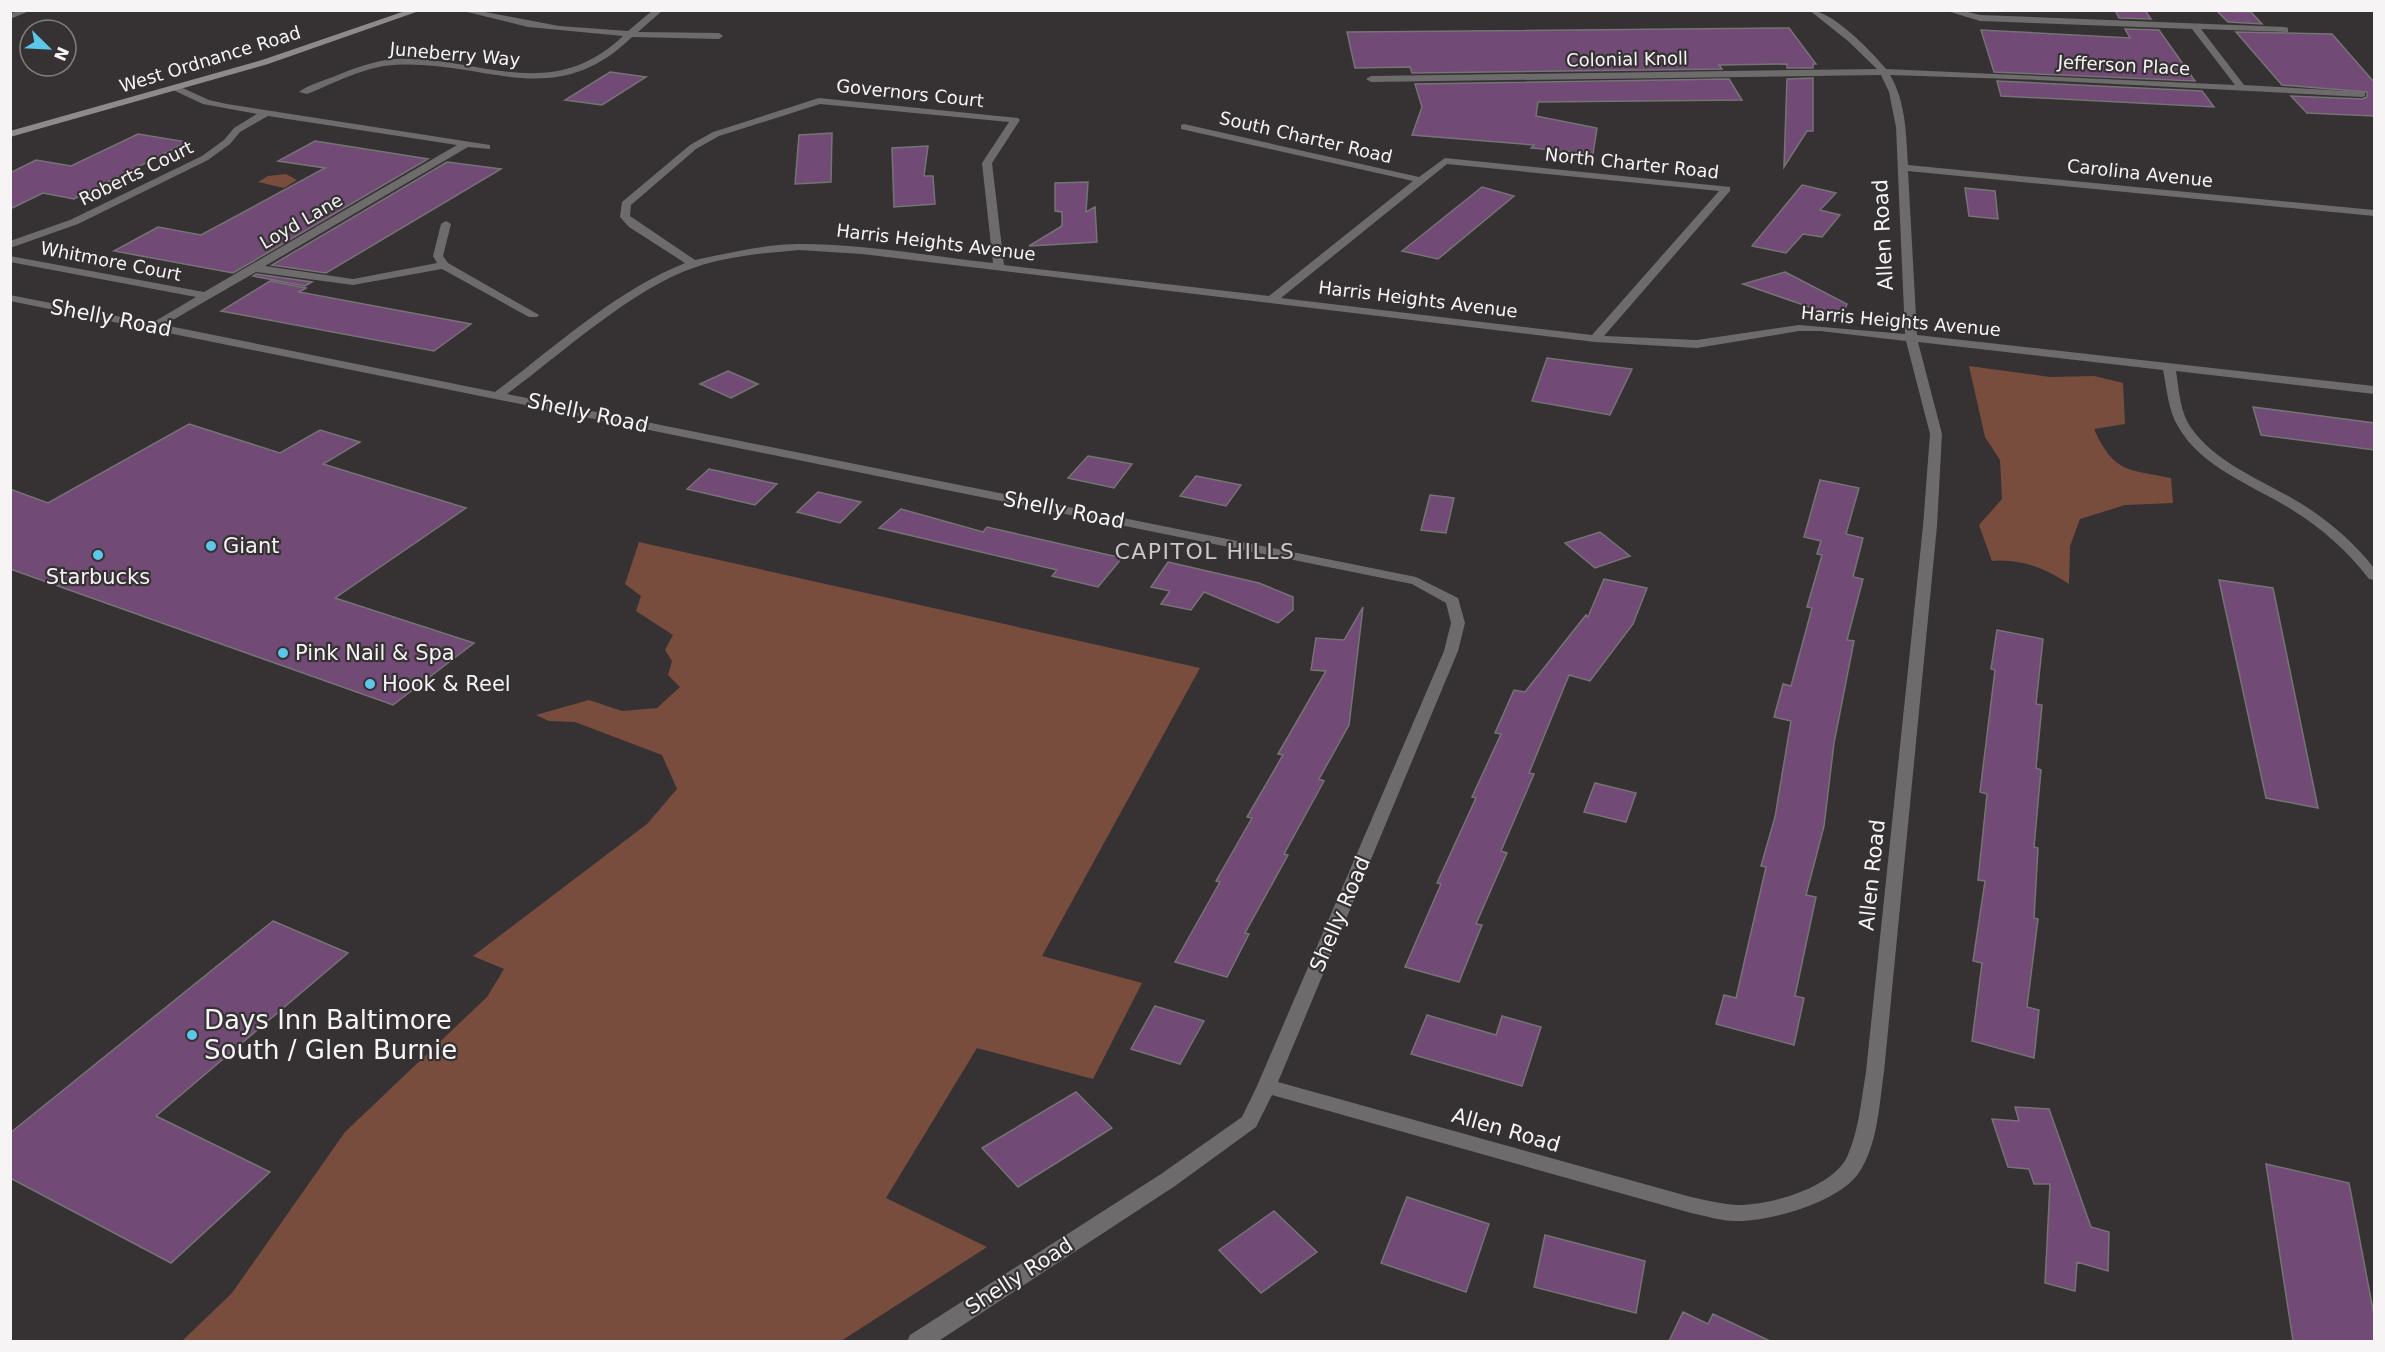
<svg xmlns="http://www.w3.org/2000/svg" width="2385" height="1352" viewBox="0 0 2385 1352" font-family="'DejaVu Sans',sans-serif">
<rect width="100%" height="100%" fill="#363233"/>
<path fill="#794d3e" d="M286,174L297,180L284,188L258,182L268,176Z
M1969,366L2050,377L2094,376L2123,383L2125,424L2094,429C2114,473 2127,469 2171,478L2173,503L2125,505L2080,519L2070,546L2069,584C2047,569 2020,558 1992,561L1979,525L2002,499L2000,460L1985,437Z
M639,542L1200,668L1042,956L1142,983L1093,1079L977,1048L886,1198L987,1247L841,1341H182L232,1293L345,1132L487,997L504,969L473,956L647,824L677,789L662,755L575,722L549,721L536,715L589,700L622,711L657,708L680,687L668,675L672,661L665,650L673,635L636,611L641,596L625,584Z"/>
<path fill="#714a75" stroke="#767376" stroke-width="1.5" d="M2115,10H2145L2151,19L2119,18Z
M2217,11L2251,12L2262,24L2228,22Z
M1789,28L1816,64H1813V68H1787V64L1719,65L1722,69L1412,73L1410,67L1355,68L1347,32Z
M2125,29L2159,30L2195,81L1994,72L1981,30L2130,38Z
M2236,32L2332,34L2374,82V116L2307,113L2291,96L2362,99L2367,97V92L2282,85Z
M610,72L646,77L602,105L565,100Z
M1813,78V131H1807L1784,167L1787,79Z
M1729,79L1742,100L1538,102L1536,116L1597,128L1593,154L1531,148L1534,145L1412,135L1422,107L1415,84Z
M1997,81L2202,91L2214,107L2001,96Z
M832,133L831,182L795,184L799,135Z
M138,134L187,142L74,199L43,193L10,209V173L36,160L71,166Z
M315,141L428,159L233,273L114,251L158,227L201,235L325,168L278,161Z
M928,146L924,176H933L935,204L894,207L892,148Z
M447,162L501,169L326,273L272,265Z
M1088,182L1086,212L1095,207L1097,242L1029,246L1062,226V212L1055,211V183Z
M1802,185L1836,193L1820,210L1840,215L1822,237L1803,234L1786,253L1752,246Z
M1482,187L1514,196L1438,259L1402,251Z
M1965,188L1995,191L1998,219L1969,216Z
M1785,272L1847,304L1841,318L1743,284Z
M256,274L312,282L305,286L253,276Z
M270,281L306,288L299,292L471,324L434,351L221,311Z
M1547,358L1632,369L1610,415L1532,401Z
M728,371L758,384L731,398L700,384Z
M2253,407L2374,423V450L2261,435Z
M189,424L280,453L320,430L360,442L323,464L466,508L335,598L474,643L393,705L10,569V489L48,503Z
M1088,456L1105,459L1132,464L1114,488L1068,478Z
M709,469L777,484L755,505L687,489Z
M1196,476L1241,485L1226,506L1180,496Z
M1820,480L1859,488L1846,534L1863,538L1853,577L1863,579L1847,640L1854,641L1834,743L1824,826L1806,895L1816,897L1795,996L1804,998L1794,1045L1716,1024L1724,995L1736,998L1766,867L1761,866L1775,817L1791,721L1774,717L1783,684L1791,686L1812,608L1807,607L1822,555L1817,554L1821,541L1804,537Z
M818,492L861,502L840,523L797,512Z
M1430,495L1454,498L1446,533L1421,530Z
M901,509L983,532L987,527L1122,558L1098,587L1052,576L1057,570L879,528Z
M1600,532L1630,556L1595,568L1565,543Z
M1168,562L1259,583L1293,597V610L1278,623L1204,592L1191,610L1161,604L1170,591L1151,587Z
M1604,579L1647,588L1633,624L1590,681L1569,675L1529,773L1534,774L1501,851L1507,853L1476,924L1482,925L1459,982L1405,967L1441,884L1437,883L1476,798L1472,797L1501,734L1495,733L1514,690L1525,692L1586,615L1588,617Z
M2219,580L2273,588L2318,808L2266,798Z
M1363,607L1349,725L1319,779L1324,781L1284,854L1288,855L1245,933L1249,934L1227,977L1175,962L1220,882L1216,881L1252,818L1247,817L1283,755L1278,754L1326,671L1311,670L1316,638L1344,640Z
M1997,630L2043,639L2036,704L2042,705L2036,768L2041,770L2034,847L2038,848L2034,918L2038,919L2027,1007L2039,1010L2034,1058L1972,1041L1982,963L1973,961L1985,881L1978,880L1987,794L1980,792L1995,670L1991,669Z
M1595,783L1636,793L1626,822L1584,812Z
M273,921L348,953L156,1116L270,1172L171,1263L10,1178V1133Z
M1155,1006L1204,1021L1180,1064L1131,1049Z
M1427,1015L1496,1035L1502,1016L1541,1027L1522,1086L1411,1054Z
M1076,1092L1112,1128L1018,1187L982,1148Z
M2015,1107L2049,1109L2091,1227L2109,1232L2108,1271L2077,1262L2075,1291L2045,1283L2050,1184H2034L2029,1169L2008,1167L1992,1119L2019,1121Z
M2266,1164L2349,1183L2374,1315V1341H2293Z
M1407,1197L1489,1224L1466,1292L1381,1263Z
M1274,1211L1317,1252L1261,1293L1219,1250Z
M1545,1235L1645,1261L1636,1313L1534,1287Z
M1683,1312L1708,1324L1713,1314L1770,1341H1669Z"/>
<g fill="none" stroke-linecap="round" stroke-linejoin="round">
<path fill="#6d6b6b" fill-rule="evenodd" d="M19,10H32L10,19V14Z
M459,10H475L559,26L628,31L653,10H663L638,32L719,33L723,36L719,39L632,37C553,114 484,59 394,65C363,67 335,83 307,94L299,92C308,85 322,81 333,77C352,69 373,61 394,59C478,55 549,106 623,36L528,27Z
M1809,10C1832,10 1871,51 1886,69L2235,85L2192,29L1980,21L1944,10H1960L1980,15L2285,27L2288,28V32L2201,29L2244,85L2365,92V96L2362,97L2038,80L1890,75C1906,102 1906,134 1908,165L2374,210V216L1908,171L1917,335L2374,386V394L2176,371C2179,390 2180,413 2192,429C2215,461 2256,478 2290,497C2322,515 2351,539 2374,568V580L2369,579C2348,552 2323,529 2294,511C2255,486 2203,469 2179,428C2168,411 2167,389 2163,370L1918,342L1942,434L1937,526L1884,1072C1879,1105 1878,1145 1858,1174C1838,1202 1770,1222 1736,1221C1721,1221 1706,1216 1691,1213L1272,1095L1256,1127L1175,1186L937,1342H907L910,1335L1161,1174L1242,1117L1257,1086L1444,651L1451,623L1446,603L1412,584L10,301V295L152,323L196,297L10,262V256L204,292L457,145L268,116L240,132L230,144L208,160L78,224L10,248V241L70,220L202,156L224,140L234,128L257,114L203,104L173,90V86L176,85L209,100L227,104L490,145V149L468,147L265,266L353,279L437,263L433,256L441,224L446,221L451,224L443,256L448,263L539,315L537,317H529L442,269L353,285L256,272L164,325L495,392C555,347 615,291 685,263L629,227L620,217L622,202L690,145L713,132L819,98L1018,118L1020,120L992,163L1004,265L1269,296L1413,181L1181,129V125L1184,124L1419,177L1445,158L1730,187V191L1604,336L1697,340L1799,325L1905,334L1896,127L1889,92L1881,75L1371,82L1366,79L1371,76L1877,69L1848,41ZM820,104L1009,122L982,163L993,263C929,256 864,244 800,244C764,244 729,253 695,260L630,216L631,205L696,149L719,136ZM1447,164L1719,191L1592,335L1281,298ZM799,250L862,254L1595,342L1697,348L1799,331H1820L1906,341L1930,434L1923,526L1866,1072C1861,1100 1859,1131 1847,1157C1832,1188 1768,1206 1736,1205C1721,1204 1706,1200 1691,1197L1278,1082L1458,651L1465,623L1458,598L1416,577L507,394C560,355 634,287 696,267C729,256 764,253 799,250Z"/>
<path fill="#8e8a8a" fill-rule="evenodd" d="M408,10H422L268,64L10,137V131L262,60Z"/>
</g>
<g fill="#5cc7e8" stroke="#363233" stroke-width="2">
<circle cx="211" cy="546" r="6"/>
<circle cx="98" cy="555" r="6"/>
<circle cx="283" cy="653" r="6"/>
<circle cx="370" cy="684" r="6"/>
<circle cx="192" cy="1035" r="6"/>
</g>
<g text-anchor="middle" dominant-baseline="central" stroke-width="4.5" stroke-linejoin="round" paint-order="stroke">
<g font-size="18" fill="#f6f4f5" stroke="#363233">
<text transform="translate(455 54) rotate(5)">Juneberry Way</text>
<text transform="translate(210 59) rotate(-17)">West Ordnance Road</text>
<text transform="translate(1627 59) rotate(-1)">Colonial Knoll</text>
<text transform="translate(2124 65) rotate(3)">Jefferson Place</text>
<text transform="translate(910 93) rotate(6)">Governors Court</text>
<text transform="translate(1306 137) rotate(13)">South Charter Road</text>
<text transform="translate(1632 163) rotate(6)">North Charter Road</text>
<text transform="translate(136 173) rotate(-26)">Roberts Court</text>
<text transform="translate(2140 173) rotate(6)">Carolina Avenue</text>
<text transform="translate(301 221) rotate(-30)">Loyd Lane</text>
<text transform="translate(936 242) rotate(7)">Harris Heights Avenue</text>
<text transform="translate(111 261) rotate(11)">Whitmore Court</text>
<text transform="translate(1418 299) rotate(7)">Harris Heights Avenue</text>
<text transform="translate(1901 321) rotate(5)">Harris Heights Avenue</text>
</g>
<g font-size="21" fill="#f6f4f5" stroke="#363233">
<text transform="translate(1883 235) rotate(-93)">Allen Road</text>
<text transform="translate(111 318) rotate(11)">Shelly Road</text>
<text transform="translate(588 413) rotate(12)">Shelly Road</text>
<text transform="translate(1064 510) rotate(11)">Shelly Road</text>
<text transform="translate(1872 875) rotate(-84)">Allen Road</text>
<text transform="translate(1340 914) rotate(-67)">Shelly Road</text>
<text transform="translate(1506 1130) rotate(16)">Allen Road</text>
<text transform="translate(1019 1276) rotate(-33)">Shelly Road</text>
</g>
<g font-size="21" fill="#f6f4f5" stroke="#363233" text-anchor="start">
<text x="223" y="546">Giant</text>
<text x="98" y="577" text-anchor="middle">Starbucks</text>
<text x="295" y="653">Pink Nail &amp; Spa</text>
<text x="382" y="684">Hook &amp; Reel</text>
</g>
<g font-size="22" letter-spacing="1.5" fill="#cbc6c8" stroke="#363233">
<text x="1205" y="551">CAPITOL HILLS</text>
</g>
<g font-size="26" fill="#f6f4f5" stroke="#363233" text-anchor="start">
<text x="204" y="1020">Days Inn Baltimore<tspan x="204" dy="30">South / Glen Burnie</tspan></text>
</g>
</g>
<rect width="2385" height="1352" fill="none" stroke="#f6f4f5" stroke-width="24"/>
<g transform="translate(48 48) rotate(114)"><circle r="28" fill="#363233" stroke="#838081" stroke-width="1.5"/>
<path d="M0-4.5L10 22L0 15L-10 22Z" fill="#5cc7e8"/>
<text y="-9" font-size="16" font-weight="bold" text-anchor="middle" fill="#f6f4f5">N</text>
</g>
</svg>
